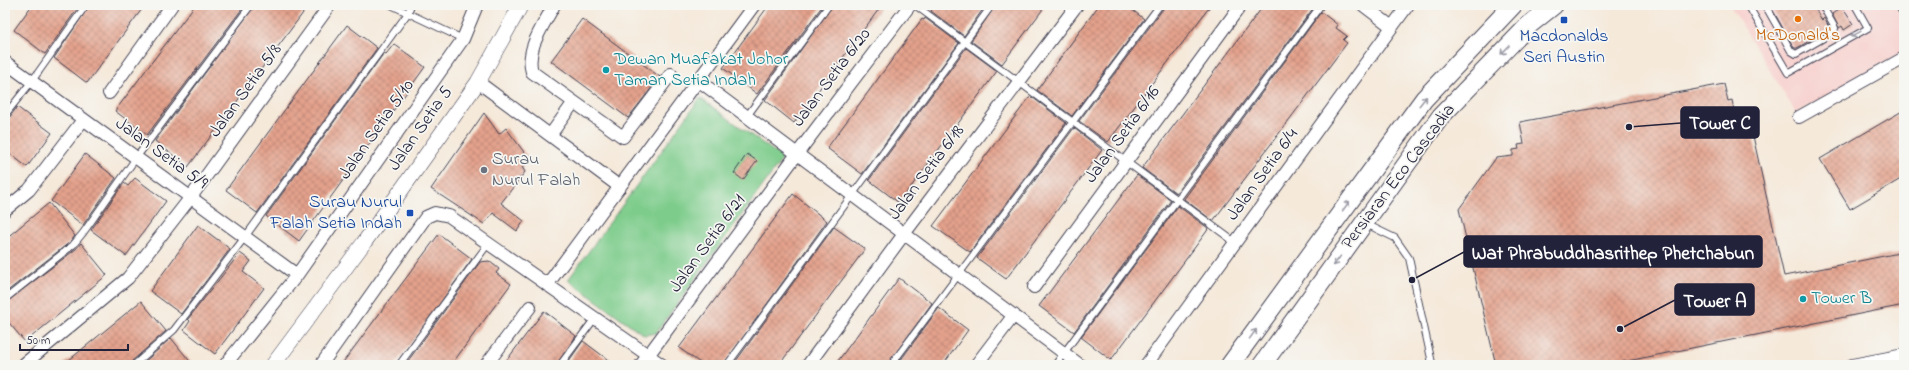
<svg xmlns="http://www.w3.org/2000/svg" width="1909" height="370" viewBox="0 0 1909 370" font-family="'Indie Flower',sans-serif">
<defs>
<pattern id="building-cross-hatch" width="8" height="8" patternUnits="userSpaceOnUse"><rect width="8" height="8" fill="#e4a28c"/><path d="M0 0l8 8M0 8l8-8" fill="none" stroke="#b88474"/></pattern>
</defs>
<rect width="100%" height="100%" fill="#f6f6f2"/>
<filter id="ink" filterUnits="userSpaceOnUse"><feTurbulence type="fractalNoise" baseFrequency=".025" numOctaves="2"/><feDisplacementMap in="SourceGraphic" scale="8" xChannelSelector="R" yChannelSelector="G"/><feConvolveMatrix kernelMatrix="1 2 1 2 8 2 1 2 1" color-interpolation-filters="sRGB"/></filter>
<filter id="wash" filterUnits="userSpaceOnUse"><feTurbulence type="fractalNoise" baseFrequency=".012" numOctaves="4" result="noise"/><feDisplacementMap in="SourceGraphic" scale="16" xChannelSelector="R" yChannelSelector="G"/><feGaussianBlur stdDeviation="0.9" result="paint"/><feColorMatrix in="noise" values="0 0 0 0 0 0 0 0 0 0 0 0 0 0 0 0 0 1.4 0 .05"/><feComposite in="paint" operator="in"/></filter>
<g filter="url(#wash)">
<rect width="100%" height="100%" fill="#f5e9da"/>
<path fill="#f7d0cd" d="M1730,5H1895L1904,20V52L1796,113Z"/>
<path fill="#7dcc8b" stroke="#507763" d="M700,98L783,158L656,333L644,335L568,280Z"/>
<g id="blocks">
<path fill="url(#building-cross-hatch)" d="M32,5H80L45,54L14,30Z
M90,5H145L87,83L54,58Z
M195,5H245L147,135L115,111Z
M255,5H309L188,167L155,141Z
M769,5H823L757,94L723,68Z
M833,5H882L794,123L765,100Z
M935,5H986L964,36L931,11Z
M996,5H1046L1002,64L971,41Z
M1099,5H1126L1144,19L1072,116L1037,90Z
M1166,5H1211L1108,142L1079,121Z
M1264,5H1312L1314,7L1176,193L1142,168Z
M1770,5H1813L1822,20L1824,18L1830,29L1797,48H1794Z
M1842,7L1853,24L1844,30L1842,26L1839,28L1832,14Z
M1321,12L1338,25L1336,28L1347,36L1343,40L1347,43L1213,221L1184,199Z
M925,18L959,43L862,174L827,148L922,19L924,20Z
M582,19L660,77L628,118L551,61Z
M347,25L377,48L257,213L226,190Z
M394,44L425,67L299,241L266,216L384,53L386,54Z
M966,48L997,71L899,203L869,180Z
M1724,84L1728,101L1732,100L1738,131L1751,127L1784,276L1904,252V305L1608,365H1496L1459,209L1496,158L1513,156V150L1519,149L1518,145L1524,144L1520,122Z
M1032,97L1066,123L970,252L933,226L1029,98Z
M17,107L52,133L27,167L5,150V119L9,118Z
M1904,110V177L1850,209L1820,159Z
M484,113L499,134L506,128L530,160L522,167L525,172L501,203L524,221L517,231L493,213L484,224L431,189Z
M1074,128L1102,150L1006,279L977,258Z
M85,154L116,178L83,225L51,201Z
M747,154L757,161L743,180L734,173Z
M1137,175L1171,200L1074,332L1039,306Z
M135,178L166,201L126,256L91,230L124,183L128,186Z
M793,194L827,221L723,365H703L679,348Z
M49,203L75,236L70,242L5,293V239Z
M1178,206L1208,228L1207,231L1111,360L1081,337Z
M198,225L230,249L181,314L150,291Z
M834,227L865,249L779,365H733Z
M439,234L472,259L395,365H341Z
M81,243L107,275L25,342L5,318V303L76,249Z
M240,253L251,261L243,272L264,288L215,354L184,330L190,321L188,319Z
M489,261L499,269L496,273L511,284L451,365H405L480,262Z
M899,278L932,303L887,365H835Z
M141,301L166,331L131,362L130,365H63Z
M939,308L968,330L943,365H897Z
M544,311L576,336L556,365H503Z
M171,338L193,365H141Z
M583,341L615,365H566Z"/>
</g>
</g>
<g filter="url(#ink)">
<use href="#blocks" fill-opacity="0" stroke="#424053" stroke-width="1"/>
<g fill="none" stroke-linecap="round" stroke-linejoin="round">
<defs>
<path id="service" d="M391,5L463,39
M915,5L1236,243
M1748,5L1788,73L1868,28L1855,5
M1765,5L1791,51L1796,54L1834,32L1835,28L1822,5
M5,115L32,81L86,5
M747,116L829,5
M1366,224L1395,238L1409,258L1432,363
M5,299L73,245L83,233L136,158L251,5
M134,365L174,330L245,237L408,13L411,5
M399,365L488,244
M560,365L595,318
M727,365L992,5
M891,365L1160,5
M1055,365L1321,5"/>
<path id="minor" d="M554,5C544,25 525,49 532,72L623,137L671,74
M1363,5L1392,27
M1902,5L1904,9
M5,62L297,275
M698,80L1080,365
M478,82L620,187
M109,93L172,5
M1799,117L1904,58
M551,134L574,102
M5,210L29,190L83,120
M547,285L754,5
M1034,287L1241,5
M23,365L128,278L191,197L330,5
M225,365L297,275L463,39L477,5
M321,365L426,217L435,213L449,216L662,365
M486,365L530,307
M641,365L797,154L910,5
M808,365L904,234L1077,5
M976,365L1014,315
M1146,365L1408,5
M1852,365L1904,355"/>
<path id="tertiary" d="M273,365L363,244L478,82L521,5"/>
<path id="primary" d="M1230,365L1424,99L1513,5
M1262,365L1441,116L1529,25L1554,5"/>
</defs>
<use href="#service" stroke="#424053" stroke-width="8"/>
<use href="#minor" stroke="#424053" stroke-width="14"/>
<use href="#tertiary" stroke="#424053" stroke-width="16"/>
<use href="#primary" stroke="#424053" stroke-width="20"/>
<use href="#service" stroke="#fff" stroke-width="6"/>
<use href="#minor" stroke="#fff" stroke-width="12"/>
<use href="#tertiary" stroke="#fff" stroke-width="15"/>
<use href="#primary" stroke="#fff" stroke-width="18"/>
</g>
<defs><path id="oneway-shaft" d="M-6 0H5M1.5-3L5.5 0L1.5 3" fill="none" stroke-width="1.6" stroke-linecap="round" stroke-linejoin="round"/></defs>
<g stroke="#9c9ca7">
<use href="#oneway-shaft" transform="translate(1856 34) rotate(151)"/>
<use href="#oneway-shaft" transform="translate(1505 50) rotate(134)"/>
<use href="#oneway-shaft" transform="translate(1423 101) rotate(-51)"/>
<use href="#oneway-shaft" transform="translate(1346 206) rotate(-54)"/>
<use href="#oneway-shaft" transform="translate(1337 261) rotate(126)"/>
<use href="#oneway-shaft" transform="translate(1253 334) rotate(-54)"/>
</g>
</g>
<circle fill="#e8710a" stroke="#f6f6f2" stroke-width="1.5" cx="1798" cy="19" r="4"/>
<g fill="#1a4fb4" stroke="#f6f6f2" stroke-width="1.5">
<rect x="1560" y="16" width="8" height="8" rx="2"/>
<rect x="406" y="209" width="8" height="8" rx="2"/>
</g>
<g fill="#0f9aa8" stroke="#f6f6f2" stroke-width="1.5">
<circle cx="606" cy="70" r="4"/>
<circle cx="1803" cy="299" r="4"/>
</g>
<circle fill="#6b7280" stroke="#f6f6f2" stroke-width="1.5" cx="484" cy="170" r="4"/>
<g text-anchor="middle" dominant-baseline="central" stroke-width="3.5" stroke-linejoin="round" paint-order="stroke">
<g font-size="18" fill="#c56008" stroke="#f6f6f2">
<text x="1798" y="36">McDonald's</text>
</g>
<g font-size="18" fill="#164399" stroke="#f6f6f2">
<text x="1564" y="37">Macdonalds<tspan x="1564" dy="21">Seri Austin</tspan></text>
<text x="402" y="203" text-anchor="end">Surau Nurul<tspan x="402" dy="21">Falah Setia Indah</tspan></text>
</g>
<g font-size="18" fill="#0d838f" stroke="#f6f6f2" text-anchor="start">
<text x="614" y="60">Dewan Muafakat Johor<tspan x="614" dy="21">Taman Setia Indah</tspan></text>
<text x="1811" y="299">Tower B</text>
</g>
<g font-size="18" fill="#22223b" stroke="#f6f6f2">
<text transform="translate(832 78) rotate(-53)">Jalan Setia 6/20</text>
<text transform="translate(246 91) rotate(-54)">Jalan Setia 5/8</text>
<text transform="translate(421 129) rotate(-55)">Jalan Setia 5</text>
<text transform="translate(377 130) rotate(-55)">Jalan Setia 5/10</text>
<text transform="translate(1123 135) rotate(-54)">Jalan Setia 6/16</text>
<text transform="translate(161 154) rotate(36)">Jalan Setia 5/9</text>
<text transform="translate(927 173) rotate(-53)">Jalan Setia 6/18</text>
<text transform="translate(1263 175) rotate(-54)">Jalan Setia 6/4</text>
<text transform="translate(1399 177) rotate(-53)">Persiaran Eco Cascadia</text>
<text transform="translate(708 244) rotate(-54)">Jalan Setia 6/21</text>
</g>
<g font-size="18" fill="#5b616d" stroke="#f6f6f2" text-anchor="start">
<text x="492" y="160">Surau<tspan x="492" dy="21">Nurul Falah</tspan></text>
</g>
</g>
<path fill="none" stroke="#22223b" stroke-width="1.5" d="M1629 127L1681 123M1412 280L1464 252M1620 329L1675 300"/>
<g fill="#22223b" stroke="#f6f6f2" stroke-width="1.5">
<circle cx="1629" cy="127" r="4"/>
<circle cx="1412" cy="280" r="4"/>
<circle cx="1620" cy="329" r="4"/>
</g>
<g fill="#22223b" stroke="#22223b" stroke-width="1.5">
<rect x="1681" y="107" width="78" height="31" rx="4"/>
<rect x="1464" y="236" width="298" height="31" rx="4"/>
<rect x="1675" y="284" width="79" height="31" rx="4"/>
</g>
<g font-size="19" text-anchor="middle" font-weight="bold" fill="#fff">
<text x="1720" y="129">Tower C</text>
<text x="1613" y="259">Wat Phrabuddhasrithep Phetchabun</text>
<text x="1715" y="307">Tower A</text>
</g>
<rect width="1909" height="370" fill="none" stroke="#f6f6f2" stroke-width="20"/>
<path d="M20 344v6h108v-6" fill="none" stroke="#22223b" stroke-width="2"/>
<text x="26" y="344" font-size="12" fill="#22223b" stroke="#f6f6f2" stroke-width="3" paint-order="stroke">50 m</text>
</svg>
